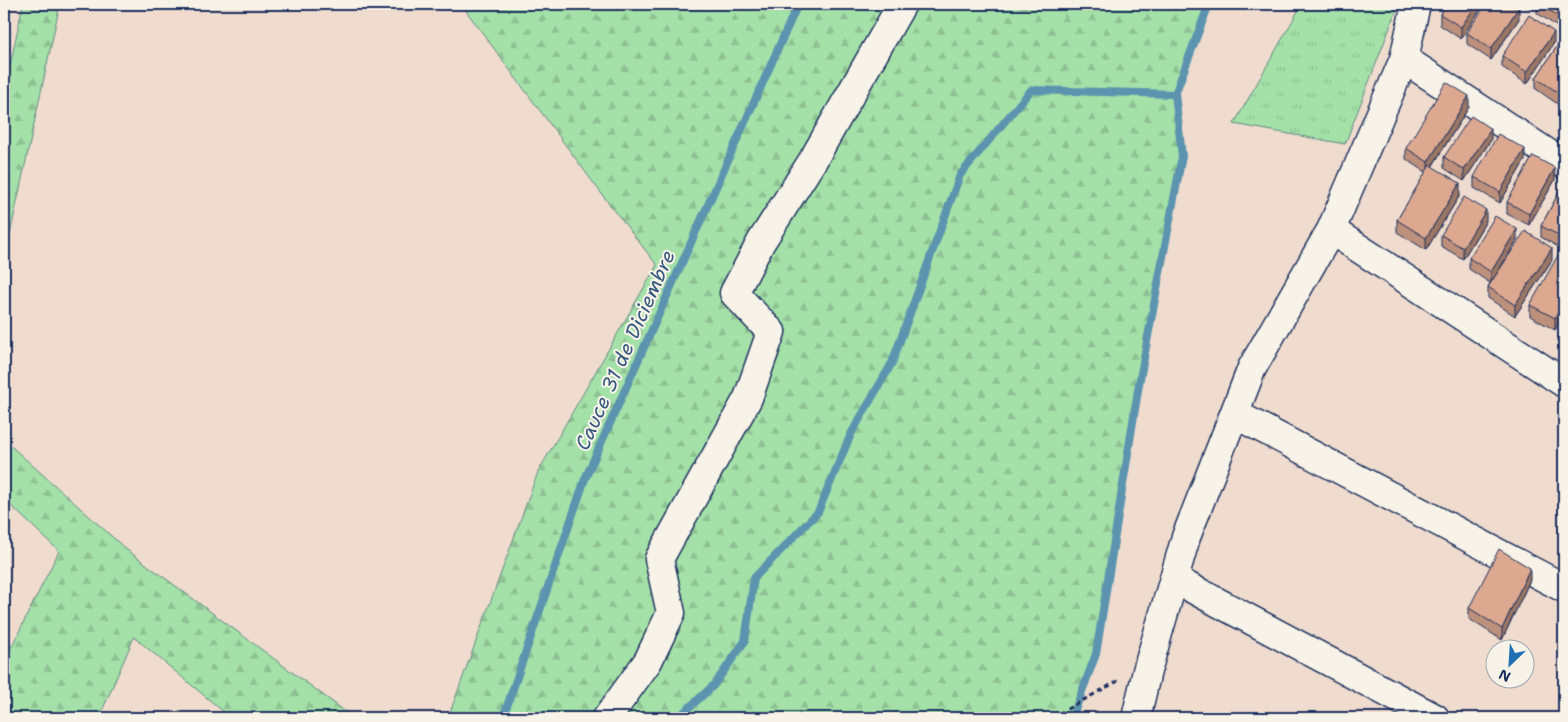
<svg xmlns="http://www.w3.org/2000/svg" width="1568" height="722" viewBox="0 0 1568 722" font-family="'Shantell Sans',sans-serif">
<defs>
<pattern id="forest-firs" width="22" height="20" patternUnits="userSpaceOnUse" patternTransform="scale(1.25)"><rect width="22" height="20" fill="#a4e1a8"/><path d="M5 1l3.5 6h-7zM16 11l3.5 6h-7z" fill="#8dc193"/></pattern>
<pattern id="park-tufts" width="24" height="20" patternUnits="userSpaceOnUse" patternTransform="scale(1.25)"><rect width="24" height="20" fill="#a4e1a8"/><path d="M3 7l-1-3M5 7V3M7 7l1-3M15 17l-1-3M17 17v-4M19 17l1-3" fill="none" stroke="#8dc193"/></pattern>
</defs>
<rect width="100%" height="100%" fill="#efdcce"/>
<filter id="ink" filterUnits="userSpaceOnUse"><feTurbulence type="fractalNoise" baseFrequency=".02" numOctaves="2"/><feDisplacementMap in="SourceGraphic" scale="10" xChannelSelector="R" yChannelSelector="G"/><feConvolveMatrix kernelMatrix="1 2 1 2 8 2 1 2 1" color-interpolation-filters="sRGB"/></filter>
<g filter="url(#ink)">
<path fill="url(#forest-firs)" stroke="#608883" d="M23,4H60L4,262V95Z
M461,4H1209L1175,94L1182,156L1139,384L1096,654L1072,718H448L538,472L657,265L604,197Z
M4,440L127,550L354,718H231L134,637L99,718H4V662L59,551L4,499Z"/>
<path fill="url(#park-tufts)" stroke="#608883" d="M1302,4H1399L1345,144L1234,124Z"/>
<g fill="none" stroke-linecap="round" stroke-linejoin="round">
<path stroke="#5c94af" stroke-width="8" d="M503,718L585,479L798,4
M681,718V715L714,685L745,641L754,578L818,512L851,434L892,363L960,175L1031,90L1175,94L1209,4
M1072,718L1096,654L1139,384L1182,156L1175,94"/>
<defs>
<path id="minor" d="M1404,59L1564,164
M1331,230L1564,383
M1235,414L1564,588
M1174,579L1435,718
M607,718L648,661L671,613L659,559L748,398L771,332L734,293L761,242L813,160L902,4
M1136,718L1147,671L1186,537L1252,368L1331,230L1404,59L1416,4"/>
</defs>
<use href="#minor" stroke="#1b2f5e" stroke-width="31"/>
<path stroke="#1b2f5e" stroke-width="3" stroke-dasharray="5 4" stroke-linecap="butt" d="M1051,718L1118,681"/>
<use href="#minor" stroke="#f7f3e8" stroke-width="28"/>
</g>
<path fill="#bd907c" stroke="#1b2f5e" d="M1447,4H1484L1461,39L1440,25V14Z
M1524,4H1534L1531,9Z
M1537,4H1564L1562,30L1537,13Z
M1519,19L1491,60L1467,44V33Z
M1564,36L1559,105L1536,89V78Z
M1554,43L1527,84L1502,67V56Z
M1564,100V123L1559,119V108Z
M1469,107L1432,167L1460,195L1426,250L1397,232V220L1426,172L1406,159V148Z
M1491,140L1464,181L1444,168V157Z
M1525,160L1500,203L1474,188V177Z
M1555,180L1529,225L1507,214V202Z
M1564,183V240L1560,248L1541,237V226Z
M1486,221L1463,259L1441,246V235Z
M1517,240L1495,276L1552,260L1515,316L1488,298V287L1490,283L1469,269V258Z
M1564,252V313L1555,330L1530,316V305Z
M1530,580L1502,640L1469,619V608Z"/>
<path fill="#9a7665" stroke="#1b2f5e" d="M1477,4H1484L1461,39V27Z
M1531,4H1534L1531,9Z
M1519,7V19L1491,60V49Z
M1564,16V27L1562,30V19Z
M1554,32V43L1527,84V72Z
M1564,86V97L1559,105V93Z
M1469,96V107L1428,173V162Z
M1491,129V140L1464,181V170Z
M1525,149V160L1500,203V192Z
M1555,168V180L1529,225V214Z
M1460,183V195L1426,250V238Z
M1486,210V221L1463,259V248Z
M1517,229V240L1491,283V272Z
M1564,229V240L1560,248V236Z
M1552,248V260L1515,316V305Z
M1564,301V313L1555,330V318Z
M1530,568V580L1502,640V629Z"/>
<path fill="#dca890" stroke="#1b2f5e" d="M1447,4H1477L1461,27L1440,14Z
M1486,4H1514L1519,7L1491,49L1467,33Z
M1540,4H1564V16L1562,19Z
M1529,15L1554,32L1527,72L1502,56Z
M1564,36V86L1559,93L1536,78Z
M1446,82L1469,96L1428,162L1406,148Z
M1564,100V111L1559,108Z
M1471,116L1491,129L1464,170L1444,157Z
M1498,134L1525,149L1500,192L1474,177Z
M1533,156L1555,168L1529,214L1507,202Z
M1430,165L1460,183L1426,238L1397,220Z
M1564,183V229L1560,236L1541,226Z
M1464,197L1486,210L1463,248L1441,235Z
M1495,216L1517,229L1491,272L1469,258Z
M1525,231L1552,248L1515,305L1488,287Z
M1561,250L1564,252V301L1555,318L1530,305Z
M1499,549L1530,568L1502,629L1469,608Z"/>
</g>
<g text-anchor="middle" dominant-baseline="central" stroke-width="4" stroke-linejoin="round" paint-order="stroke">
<g font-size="20" font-style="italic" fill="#365980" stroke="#f7f3e8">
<text transform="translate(625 350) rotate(-66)">Cauce 31 de Diciembre</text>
</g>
</g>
<rect width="1568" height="722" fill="none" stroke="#f7f3e8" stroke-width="20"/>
<rect x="10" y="10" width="1548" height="702" fill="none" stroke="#1b2f5e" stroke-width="2" filter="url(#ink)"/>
<g transform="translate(1510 664) rotate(205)"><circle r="24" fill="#f7f3e8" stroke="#9fa5b1"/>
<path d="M0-4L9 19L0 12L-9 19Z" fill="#1f6fb2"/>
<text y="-8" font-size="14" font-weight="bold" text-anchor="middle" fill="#1b2f5e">N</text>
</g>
</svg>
